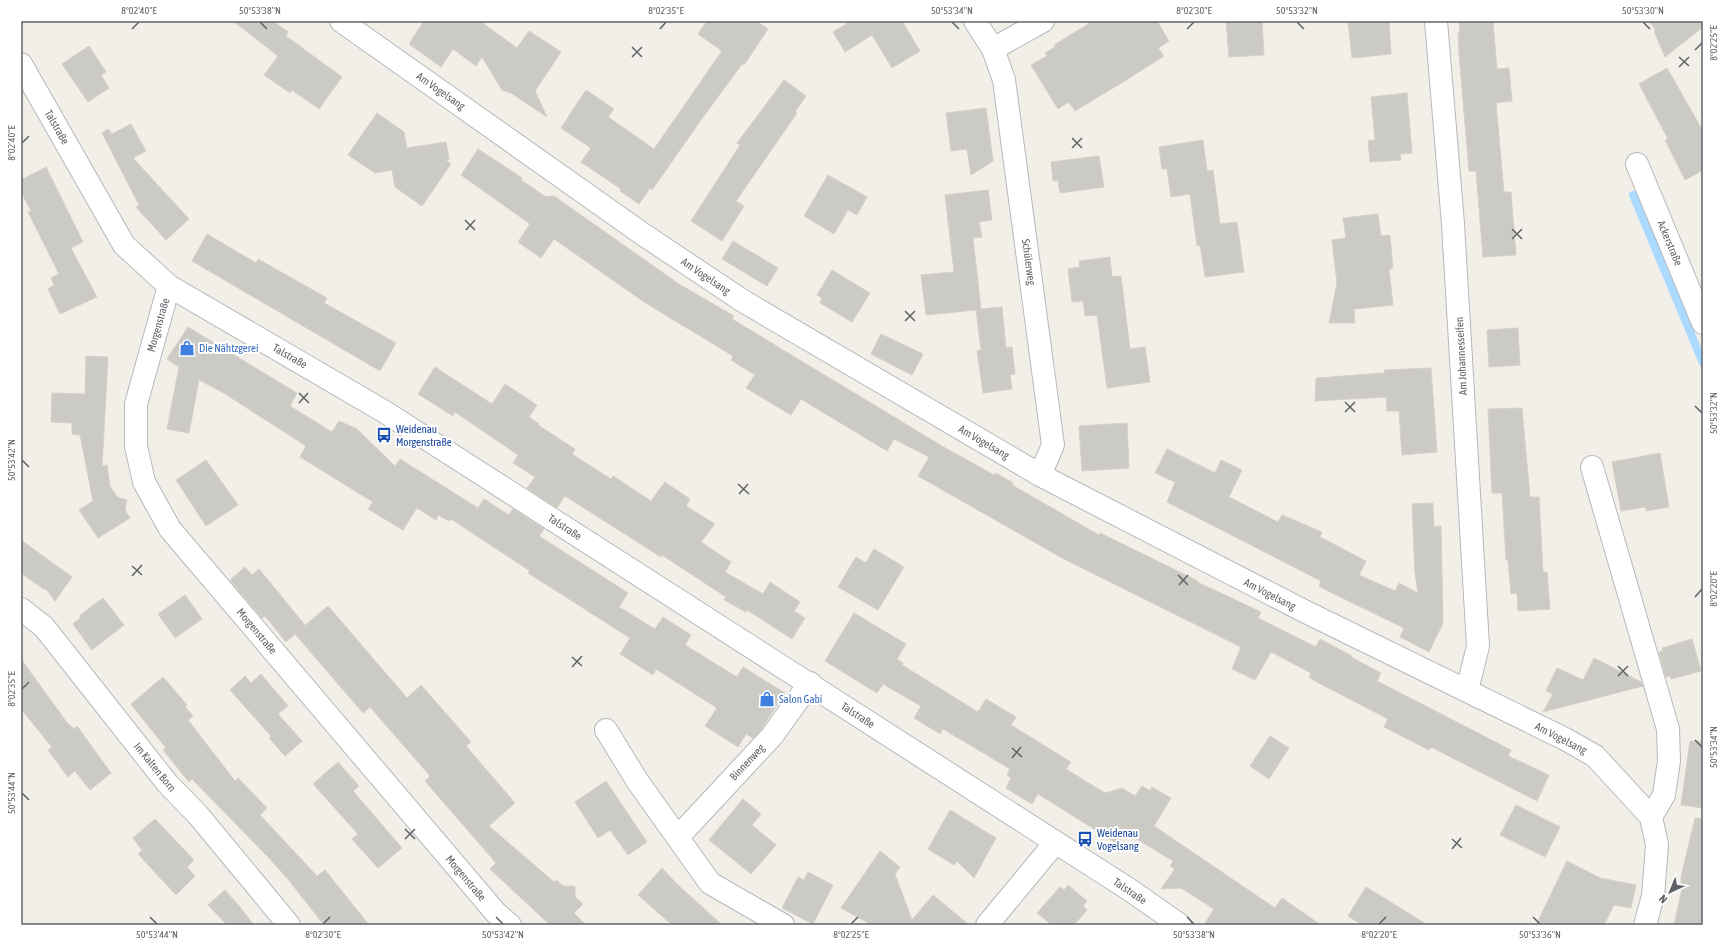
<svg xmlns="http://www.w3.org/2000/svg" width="1724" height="946" viewBox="0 0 1724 946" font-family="'Asap Condensed',sans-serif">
<rect width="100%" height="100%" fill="#f1efe8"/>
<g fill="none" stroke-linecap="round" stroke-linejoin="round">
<path stroke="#aadaff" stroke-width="8" d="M1633,195L1703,363"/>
</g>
<path fill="#cccac5" stroke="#d6d1c6" d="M233,21H273L288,32L286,36L342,77L319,109L292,90L290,93L264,75L278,56Z
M424,21H480L517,48L529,31L561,52L535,91L547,117L511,93L502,90L482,57L476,66L453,49L441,67L409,44Z
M707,21H756L768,29L744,65L742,64L701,120L652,190L650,188L639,204L620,191L621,189L581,162L591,148L561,128L586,90L614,109L608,117L654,149L722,51L698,34Z
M851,21H902L920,51L892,68L872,35L845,52L833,32Z
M1093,21H1157L1169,41L1158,48L1164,56L1123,82L1075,111L1069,102L1058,109L1031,65L1047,56L1045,53L1055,47L1054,45Z
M1226,21H1262L1264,55L1229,57Z
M1348,21H1389L1391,54L1352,58Z
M1459,21H1493L1497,69L1509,68L1512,101L1496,103L1504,192H1511L1516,255L1483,257L1476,171H1469L1459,54L1458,33H1460Z
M1649,21H1703V27L1665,57L1654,31L1656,30Z
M89,46L106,72L101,75L109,88L88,102L62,64Z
M1667,68L1703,131V170L1685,180L1665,140L1668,139L1639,84Z
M784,80L806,96L795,112L797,113L736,201L744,206L722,241L691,221L740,145L737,143Z
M1407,93L1412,153L1400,154L1401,160L1370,162L1368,141L1375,140L1371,97Z
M986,108L993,161L971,175L967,149L951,151L946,113Z
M377,113L404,132L407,148L446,142L449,159L446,160L451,164L422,206L395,187L392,170L375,173L348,155Z
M131,124L146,151L133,158L189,219L166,240L136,207L139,205L102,133L108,129L112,134Z
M1203,140L1207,171L1213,170L1220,224L1237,222L1244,272L1205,277L1200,245L1197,246L1190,194L1171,197L1167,169H1162L1159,147Z
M478,149L522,178L521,180L546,197L554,196L679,284L734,316L732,319L942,446L994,475L996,473L1013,483L1012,485L1099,535L1100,533L1198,581L1197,582L1261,612L1258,618L1316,647L1320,639L1352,656L1351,657L1381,673L1377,681L1511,750L1508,756L1549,775L1537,801L1431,747L1429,750L1384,727L1388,719L1315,681L1309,677L1311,673L1271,652L1255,680L1232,669L1241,647L1062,558L918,476L929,457L894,439L887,451L801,399L791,415L746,388L755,375L731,360L733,356L644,302L554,239L541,258L518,242L530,224L461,175Z
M1099,156L1104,187L1060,193L1058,180L1053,181L1051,162Z
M46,167L83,242L71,248L97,297L60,314L48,289L54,285L51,278L59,274L28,212L31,211L21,192V180Z
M828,175L867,197L857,215L848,210L834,234L804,216Z
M988,190L992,220L979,222L982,237L973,238L981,309L1002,307L1006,348L1012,347L1015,374L1010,375L1012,389L983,393L977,351L981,350L976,310L926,315L921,275L954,272L945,195Z
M1378,214L1381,236L1390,235L1393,268L1389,269L1393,305L1354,309L1355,323H1329L1337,283L1332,240L1346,238L1343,218Z
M207,234L256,263L258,259L327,298L324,303L396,343L380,371L192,261Z
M733,241L778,268L767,286L722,259Z
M1110,257L1112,277L1121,276L1130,349L1145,347L1150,382L1107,388L1097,315L1085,316L1083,301L1072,302L1068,269L1080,267L1079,261Z
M832,270L870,293L852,322L820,303L822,298L817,295Z
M188,327L297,393L290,406L332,432L339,421L357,429L395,466L400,459L478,508L484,499L509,515L513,509L544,529L539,536L628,593L619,607L655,629L663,617L691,635L685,645L737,677L743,667L785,693L760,731L753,738L746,734L738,747L705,726L717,708L656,669L653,675L620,654L630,638L528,573L530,571L451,519L449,521L438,515L436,520L417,508L403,530L368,509L373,502L300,457L306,446L222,392L199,380L189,433L167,429L179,367L167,359Z
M1518,328L1520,365L1489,367L1487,330Z
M881,334L923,354L912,375L871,354Z
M86,356L108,357L102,466L107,465L110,486L117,497L127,500L125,510L130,518L98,538L79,510L93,501L80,435L72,434V423L51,422L52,393L85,394Z
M435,367L492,404L505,384L537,405L529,417L539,424L538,425L575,449L572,454L611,479L613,476L651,501L665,482L690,499L686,506L715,524L701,542L731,562L725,572L763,594L770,582L800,602L794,611L805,618L792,639L747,610L746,612L724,600L726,597L662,555L661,557L565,496L557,508L527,488L535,477L513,463L518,455L455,412L453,416L418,394Z
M1431,368L1437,452L1402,455L1399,411H1387L1386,397L1315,401L1316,378L1385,373L1384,370Z
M1522,408L1530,497H1539L1543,572H1547L1550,609L1518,611L1517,593L1511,594L1508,560H1506L1502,493H1492L1488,409Z
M1127,423L1129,468L1082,471L1079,426Z
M1167,449L1215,473L1221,460L1242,470L1229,497L1278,522L1282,515L1322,532L1320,537L1366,561L1359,575L1395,591L1399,583L1418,593L1415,573L1412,504L1433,503L1434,527L1441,526L1443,623L1429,652L1400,637L1404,628L1324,589L1319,586L1321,581L1167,502L1175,482L1155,473Z
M1660,453L1669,507L1646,511V507L1621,511L1612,462Z
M206,460L238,505L206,526L176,480Z
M21,540L72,577L55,601L46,589L45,590L21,573Z
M874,549L904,567L878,610L838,587L856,557L866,563Z
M245,567L252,575L259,569L305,625L286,642L265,616L262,618L230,580Z
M185,595L202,619L175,638L158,614Z
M103,598L124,625L92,650L73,624L81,617L79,616Z
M328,606L407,698L421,685L471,742L466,746L515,803L489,826L554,882L556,880L563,886H575V897L583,904L574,913L586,925H550L490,869L496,863L425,781L430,776L370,707L363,713L295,634Z
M854,613L906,644L897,659L903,663L902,665L978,712L986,699L1016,717L1011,725L1071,762L1066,769L1105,793L1122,788L1135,796L1142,786L1150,791L1152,787L1171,798L1154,826L1275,908L1282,898L1321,925H1204L1214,909L1181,888L1161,889L1175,869L1170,866L1173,861L1125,832L1118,844L1038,794L1032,804L1006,788L1011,778L1007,775L1010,769L943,729L940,734L914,718L921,706L883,684L877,693L825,661Z
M1692,639L1701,671L1671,679L1670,676L1666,677L1659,652L1663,651L1662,648Z
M1594,658L1641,682L1643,686L1543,712L1553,694L1546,691L1557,668L1583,680Z
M21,659L68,724H69L74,729L77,726L111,773L90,790L75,771L68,777L48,750L52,747L21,709Z
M261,674L288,706L278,714L302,741L285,756L269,738L271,736L230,690L245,676L251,683Z
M163,677L187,705L185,707L193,716L188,720L235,781L238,778L267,808L260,815L317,876L325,870L369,925H324L287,878L267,856L192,779L189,782L163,750L166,748L131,704Z
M1270,736L1289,748L1269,779L1250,766Z
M1690,741L1703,742V808L1681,805Z
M338,762L359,786L353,791L402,848L378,868L352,839L358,834L313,784Z
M606,781L647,842L628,855L610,830L598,838L575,802Z
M743,799L761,814L752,825L776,845L751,874L709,840Z
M1516,805L1560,827L1545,857L1500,835Z
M950,810L996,838L974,878L957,861L954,865L928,849Z
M1695,818L1703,819V925H1674L1683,884L1681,883V877Z
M155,819L194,860L187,867L195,876L176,895L138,854L142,850L133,838Z
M880,851L900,867L895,874L912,920L933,895L969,925H872L841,908Z
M1567,861L1600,878L1636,885L1631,908L1614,905L1604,925H1536Z
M662,868L676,883L722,925H672L638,895Z
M808,872L833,885L813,924L782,908L798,877L804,880Z
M1068,885L1087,901L1083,906L1087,910L1074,925H1052L1037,913L1060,887L1064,890Z
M1366,887L1428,925H1362L1348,916Z
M225,890L239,906L254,925H227L208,905Z"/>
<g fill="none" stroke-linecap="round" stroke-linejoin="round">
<defs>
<path id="minor" d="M341,21L644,235L743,301L1040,475L1304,611L1565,739L1595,756L1651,817L1657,845L1653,896L1645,925
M975,21L993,49L1004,80L1053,445L1040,475
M1436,21L1453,224L1478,646L1467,691
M993,49L1043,21
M21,64L124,245L169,286L385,412L1130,890L1180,925
M1637,164L1703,323
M169,286L136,404V446L144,482L170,529L496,913L510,925
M1592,467L1668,729L1669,761L1664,795L1651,817
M21,609L44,627L167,783L198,815L289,925
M606,730L638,782L710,883L783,925
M678,837L772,736L810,683
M987,925L1055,843"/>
</defs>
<use href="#minor" stroke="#b5b8bc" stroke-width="24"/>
<use href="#minor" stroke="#fff" stroke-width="22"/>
</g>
<path fill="none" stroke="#5f6368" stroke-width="1.5" d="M260,22L267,29M952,22L959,29M1297,22L1304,29M1643,22L1650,29M132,29L139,22M660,29L666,22M1187,29L1194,22M632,47L642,57M1695,50L1702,43M632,57L642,47M1679,57L1689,66M1679,67L1689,57M1072,138L1082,148M22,143L29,136M1072,148L1082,138M465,220L475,230M1512,229L1522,239M466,230L475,220M1512,239L1522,229M905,311L915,321M905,321L915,311M299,393L309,403M1345,402L1355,412M299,403L308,393M1695,406L1702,413M1345,412L1355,402M22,460L29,467M738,484L749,494M739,494L748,484M132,566L142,575M1178,575L1188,585M132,576L142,565M1179,585L1188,575M1695,597L1702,589M572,657L582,666M1618,666L1628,676M572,667L582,656M1618,676L1628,666M22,689L29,682M1695,740L1702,747M1012,748L1022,757M1012,758L1021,747M22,793L29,800M405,829L415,839M405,839L415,829M1452,839L1462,848M1452,849L1461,838M150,917L157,924M496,917L503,924M1187,917L1194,924M1533,917L1540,924M323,924L330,917M851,924L858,917M1379,924L1386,917"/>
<defs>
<symbol id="shop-bare" viewBox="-9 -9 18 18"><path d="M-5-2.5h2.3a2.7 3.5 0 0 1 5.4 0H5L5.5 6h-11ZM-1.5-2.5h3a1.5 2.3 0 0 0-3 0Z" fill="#3f7fe0" stroke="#fff" stroke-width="2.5" paint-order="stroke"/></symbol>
<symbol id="bus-bare" viewBox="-9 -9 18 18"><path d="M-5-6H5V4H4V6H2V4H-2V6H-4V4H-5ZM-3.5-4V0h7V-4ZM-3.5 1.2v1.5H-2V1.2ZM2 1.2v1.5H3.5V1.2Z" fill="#1a4fb4" stroke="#fff" stroke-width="2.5" paint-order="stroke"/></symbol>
</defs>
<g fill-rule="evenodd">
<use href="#shop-bare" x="176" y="337" width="22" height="22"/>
<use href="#bus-bare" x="373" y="424" width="22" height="22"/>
<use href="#shop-bare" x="756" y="688" width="22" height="22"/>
<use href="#bus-bare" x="1074" y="828" width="22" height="22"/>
</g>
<g text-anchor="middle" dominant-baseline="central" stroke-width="4" stroke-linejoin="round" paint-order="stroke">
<g font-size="11" fill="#5f6368" stroke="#fff">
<text transform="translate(441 91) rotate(35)">Am Vogelsang</text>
<text transform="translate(57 127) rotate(60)">Talstraße</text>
<text transform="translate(1670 243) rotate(67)">Ackerstraße</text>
<text transform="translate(1029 262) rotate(82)">Schülerweg</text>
<text transform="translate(706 276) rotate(34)">Am Vogelsang</text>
<text transform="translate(158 325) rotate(-74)">Morgenstraße</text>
<text transform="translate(290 356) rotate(30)">Talstraße</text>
<text transform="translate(1461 356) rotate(-93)">Am Johannesseifen</text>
<text transform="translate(984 442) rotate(30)">Am Vogelsang</text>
<text transform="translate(565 527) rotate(33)">Talstraße</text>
<text transform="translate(1270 594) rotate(27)">Am Vogelsang</text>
<text transform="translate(257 631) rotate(50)">Morgenstraße</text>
<text transform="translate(858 715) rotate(33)">Talstraße</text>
<text transform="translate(1561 738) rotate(27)">Am Vogelsang</text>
<text transform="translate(747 762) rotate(-47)">Binnenweg</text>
<text transform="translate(155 767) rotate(51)">Im Kalten Born</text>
<text transform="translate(466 878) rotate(50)">Morgenstraße</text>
<text transform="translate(1130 891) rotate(34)">Talstraße</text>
</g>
<g font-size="11" fill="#366cbe" stroke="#fff" text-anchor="start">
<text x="199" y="348">Die Nähtzgerei</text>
<text x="779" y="699">Salon Gabi</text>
</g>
<g font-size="11" fill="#164399" stroke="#fff" text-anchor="start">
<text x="396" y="429">Weidenau<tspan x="396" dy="13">Morgenstraße</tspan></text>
<text x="1097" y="833">Weidenau<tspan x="1097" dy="13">Vogelsang</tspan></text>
</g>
</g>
<rect width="1724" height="946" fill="none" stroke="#ffffff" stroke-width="44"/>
<g transform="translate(1670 892) rotate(224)" stroke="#ffffff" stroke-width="3" paint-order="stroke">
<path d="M0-3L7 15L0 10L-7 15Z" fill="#5f6368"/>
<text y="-6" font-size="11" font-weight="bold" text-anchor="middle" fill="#5f6368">N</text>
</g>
<rect x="22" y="22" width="1680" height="902" fill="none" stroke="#5f6368" stroke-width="1.5"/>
<g font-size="10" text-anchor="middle" fill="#5f6368">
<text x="139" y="14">8°02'40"E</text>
<text x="260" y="14">50°53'38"N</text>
<text x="666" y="14">8°02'35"E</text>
<text x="952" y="14">50°53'34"N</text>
<text x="1194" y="14">8°02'30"E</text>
<text x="1297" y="14">50°53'32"N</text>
<text x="1643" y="14">50°53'30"N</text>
<text transform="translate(1713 43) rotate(-90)" y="4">8°02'25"E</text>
<text transform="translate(11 143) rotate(-90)" y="4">8°02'40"E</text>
<text transform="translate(1713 413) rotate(-90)" y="4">50°53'32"N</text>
<text transform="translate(11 460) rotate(-90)" y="4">50°53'42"N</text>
<text transform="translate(1713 589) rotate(-90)" y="4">8°02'20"E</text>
<text transform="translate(11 689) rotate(-90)" y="4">8°02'35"E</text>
<text transform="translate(1713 747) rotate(-90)" y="4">50°53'34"N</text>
<text transform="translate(11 793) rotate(-90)" y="4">50°53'44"N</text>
<text x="157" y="938">50°53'44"N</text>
<text x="323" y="938">8°02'30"E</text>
<text x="503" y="938">50°53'42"N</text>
<text x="851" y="938">8°02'25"E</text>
<text x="1194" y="938">50°53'38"N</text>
<text x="1379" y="938">8°02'20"E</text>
<text x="1540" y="938">50°53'36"N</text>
</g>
</svg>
